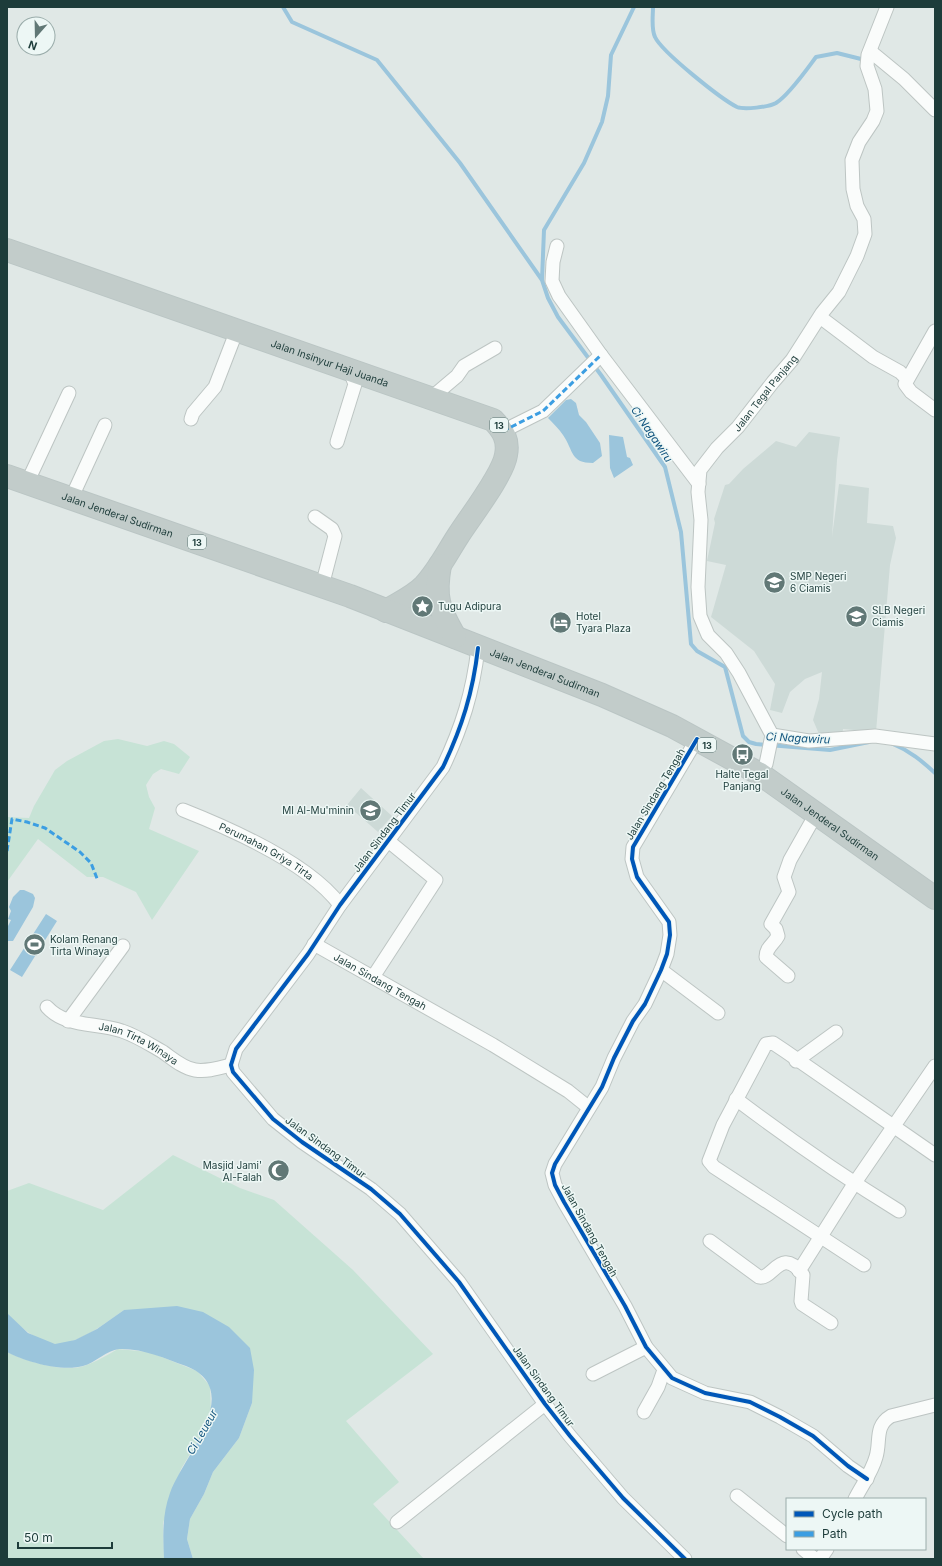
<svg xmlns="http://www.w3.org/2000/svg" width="942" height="1566" viewBox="0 0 942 1566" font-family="Inter,sans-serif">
<rect width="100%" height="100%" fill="#e0e8e6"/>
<path fill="#cddad7" d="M809,432L840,437L837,460L832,537L839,484L869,488L867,523L893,526L896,538L890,565L876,732L843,729L842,736L819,734L813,720L819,699L822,672L805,679L790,692L782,713L770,710L775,684L754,651L711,617L726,565L707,561L715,523L714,519L725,485L729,484L743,469L776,441L796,447Z
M361,788L392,816L378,832L347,805Z"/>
<path fill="#c7e3d6" d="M118,739L147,746L164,741L174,744L190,757L179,774L161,769L153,774L146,785L149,797L155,808L149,829L199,851L152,920L136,892L103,877H87L38,839L7,882V817L29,818L34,806L55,770L67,761L104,741Z
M173,1155L240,1188L274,1200L353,1270L433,1354L346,1421L399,1482L373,1504L424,1559H193L187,1539L190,1519L204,1494L213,1472L239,1438L252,1403L124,1310C107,1322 78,1345 55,1344C39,1343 17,1325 7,1313V1191L29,1183L103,1210Z
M118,1349L149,1352L197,1371L210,1386L211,1412L205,1429L181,1469L163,1523L164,1559H7V1352C26,1361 64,1373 84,1366C96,1362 107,1355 118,1349Z"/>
<path fill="#9bc5dc" d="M571,399L576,403L579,415L586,422L600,443L602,456L593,463C570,463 574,451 563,435C559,429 553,423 548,418L566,400Z
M609,435L623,437L627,457L630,458L633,465L614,478L610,468Z
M20,890H24L33,894L35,898L33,907L13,941H7V928L11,920L8,919L11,911L9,907L13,897Z
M46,914L57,921L22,977L10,970Z
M177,1306L203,1312L229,1327L250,1348L254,1370L252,1403L239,1438L213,1472L204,1494L190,1519L187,1539L193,1559H164C163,1536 162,1515 170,1493C182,1458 247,1390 186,1366C164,1358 142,1348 119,1349C107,1350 95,1363 83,1366C62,1372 26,1362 7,1352V1313L28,1333L55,1344L75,1340L97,1329L124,1310Z"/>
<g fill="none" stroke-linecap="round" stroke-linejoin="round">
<path stroke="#9bc5dc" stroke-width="4" d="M283,7L292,22L377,60L460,163L542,280
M634,7L611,55L608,96L602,122L584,163L544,230L542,280L548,298L558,317L601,375L665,467L681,532L691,644L697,651L725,667L743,736L749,742L756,744L830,750L869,742
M653,7C653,16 651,29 655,37C662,52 721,99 737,107C744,110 769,107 776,103C789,95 807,69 816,57L837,53L865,60
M893,744C910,751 922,761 935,773"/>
<defs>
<g id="minor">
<path d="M870,51L904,79L935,110"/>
<path d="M557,246L553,262L552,281L559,296L601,355L699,484"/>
<path d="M820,317L873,357L900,372L907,379"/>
<path d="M935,331L905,384L911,392L935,410"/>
<path d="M431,398L457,376L464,366L495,348"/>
<path d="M191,419L193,413L215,387L237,330"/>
<path d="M503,431L543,411L601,355"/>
<path d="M337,442L355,384L349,369"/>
<path d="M27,483L69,393"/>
<path d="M71,499L105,425"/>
<path d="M315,517L332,529L335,536L322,586"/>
<path d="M478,648C473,692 462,727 443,767L340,905L308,954L236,1049L231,1065L233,1072L273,1119L302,1142L371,1189L400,1214L459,1282L545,1404L570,1436L623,1498L685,1559"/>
<path d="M772,735L809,741L875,736L935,744"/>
<path d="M697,739L633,847L632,859L637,877L669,922L670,935L667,954L661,970L645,1004L633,1021L614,1058L602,1087L555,1164L552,1173L555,1185L564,1202L625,1306L646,1347L672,1378L705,1393L750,1402L780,1417L813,1436L848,1466L867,1479"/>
<path id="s1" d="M760,774L766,764L772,735L739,673L726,653L708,635L700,616L698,587L701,520L698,492L700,470L717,448L738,427L773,382L792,360L822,313L839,292L857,256L865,234L864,219L857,206L853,189L852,160L859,142L873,121L877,111L875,89L867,66L868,55L887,7"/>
<path id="s2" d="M183,810C231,829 309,863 340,905"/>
<path id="s3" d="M314,944L493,1045L568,1091L588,1107"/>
<path d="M661,970L718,1013"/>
<path d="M788,976L766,957C766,947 774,944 778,936L776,929L771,924L789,892L784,877L790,860L816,814"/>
<path d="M373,977L436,880L387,840"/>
<path id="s4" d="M47,1007C66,1028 97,1022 122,1031C137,1036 149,1044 163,1052C173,1059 183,1068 195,1070C207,1072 219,1068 231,1065"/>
<path d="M68,1021L123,946"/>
<path d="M796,1061L836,1032"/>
<path d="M736,1099C789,1139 842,1176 899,1211"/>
<path d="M710,1241L759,1277C773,1280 781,1245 803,1275L801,1301L802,1304L831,1323"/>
<path d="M864,1265L714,1167L709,1161L723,1125L766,1044L773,1043L785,1051L935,1155"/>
<path d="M799,1271L854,1184L935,1066"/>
<path d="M593,1374L646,1347"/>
<path d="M644,1412L658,1387L664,1370"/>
<path d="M737,1496L787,1536"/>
<path d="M855,1499C862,1485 872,1472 876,1457C881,1441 874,1426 891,1416L935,1405"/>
<path d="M397,1522L545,1404"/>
<path d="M803,1549L815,1559"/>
<path d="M820,1559L827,1549"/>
</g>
<g id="trunk">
<path id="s5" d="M7,250L493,420C503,430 509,440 506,455C503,475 470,517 458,536C447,553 438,571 424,586C413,597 399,603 386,611"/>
<path id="s6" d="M7,476L350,596L602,695L672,726L760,774L935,898"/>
<path d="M440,565C434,598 439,609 455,637"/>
</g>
</defs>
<use href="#minor" stroke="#bdc5c3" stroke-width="15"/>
<use href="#trunk" stroke="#bac5c4" stroke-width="24"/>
<use href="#minor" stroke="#fafcfb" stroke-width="13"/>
<use href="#trunk" stroke="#c2ccca" stroke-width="22"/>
<path stroke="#3c9ee2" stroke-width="3" stroke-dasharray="6 3" stroke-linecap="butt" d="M503,431L543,411L601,355
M7,851L12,819L27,822L45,828L80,852L91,863L98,881"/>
<defs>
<path id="cycleway" d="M478,648C473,692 462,727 443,767L340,905L308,954L236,1049L231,1065L233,1072L273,1119L302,1142L371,1189L400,1214L459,1282L545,1404L570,1436L623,1498L685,1559
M697,739L633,847L632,859L637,877L669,922L670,935L667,954L661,970L645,1004L633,1021L614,1058L602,1087L555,1164L552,1173L555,1185L564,1202L625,1306L646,1347L672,1378L705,1393L750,1402L780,1417L813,1436L848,1466L867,1479"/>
</defs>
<use href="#cycleway" stroke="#edf7f5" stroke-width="6"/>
<use href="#cycleway" stroke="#0057b8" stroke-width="4"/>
</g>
<defs>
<symbol id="school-disc" viewBox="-11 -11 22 22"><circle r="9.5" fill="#617876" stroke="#edf7f5"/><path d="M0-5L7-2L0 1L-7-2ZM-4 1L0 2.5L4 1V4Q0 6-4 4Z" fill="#fff"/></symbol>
<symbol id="sight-disc" viewBox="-11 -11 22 22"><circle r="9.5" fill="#617876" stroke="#edf7f5"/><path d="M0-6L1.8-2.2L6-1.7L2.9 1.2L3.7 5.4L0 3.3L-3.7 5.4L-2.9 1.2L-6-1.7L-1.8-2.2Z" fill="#fff"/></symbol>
<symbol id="hotel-disc" viewBox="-11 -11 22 22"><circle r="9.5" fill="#617876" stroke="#edf7f5"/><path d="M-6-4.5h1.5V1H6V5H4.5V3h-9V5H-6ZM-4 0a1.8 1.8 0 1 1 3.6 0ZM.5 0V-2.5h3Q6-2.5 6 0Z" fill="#fff"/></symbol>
<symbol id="bus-disc" viewBox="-11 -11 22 22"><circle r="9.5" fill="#617876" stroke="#edf7f5"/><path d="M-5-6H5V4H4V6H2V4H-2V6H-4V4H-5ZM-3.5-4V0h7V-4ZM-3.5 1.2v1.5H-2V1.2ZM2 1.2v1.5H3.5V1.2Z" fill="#fff"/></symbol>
<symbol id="stadium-disc" viewBox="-11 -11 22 22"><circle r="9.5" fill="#617876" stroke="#edf7f5"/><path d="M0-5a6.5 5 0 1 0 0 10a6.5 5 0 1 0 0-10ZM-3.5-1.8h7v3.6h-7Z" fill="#fff"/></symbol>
<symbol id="mosque-disc" viewBox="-11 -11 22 22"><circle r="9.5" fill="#617876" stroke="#edf7f5"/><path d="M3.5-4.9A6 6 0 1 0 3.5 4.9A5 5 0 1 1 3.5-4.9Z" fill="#fff"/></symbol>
</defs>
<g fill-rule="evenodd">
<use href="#school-disc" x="762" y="570" width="25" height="25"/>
<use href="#sight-disc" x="410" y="594" width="25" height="25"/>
<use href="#school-disc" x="844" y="604" width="25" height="25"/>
<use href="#hotel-disc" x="548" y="610" width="25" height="25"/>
<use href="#bus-disc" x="730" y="742" width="25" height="25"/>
<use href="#school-disc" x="358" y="798" width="25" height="25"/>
<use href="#stadium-disc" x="22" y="932" width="25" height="25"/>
<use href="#mosque-disc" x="266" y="1158" width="25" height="25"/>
</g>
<g text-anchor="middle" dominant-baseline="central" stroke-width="3" stroke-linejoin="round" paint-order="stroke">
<g fill="#edf7f5" stroke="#5b7472" stroke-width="1">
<rect x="490" y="418" width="18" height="14" rx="3"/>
<rect x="188" y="535" width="18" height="14" rx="3"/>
<rect x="698" y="738" width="18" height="14" rx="3"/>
</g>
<g font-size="9" font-weight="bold" fill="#1d3c3a">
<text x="499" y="425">13</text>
<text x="197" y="542">13</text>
<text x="707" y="745">13</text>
</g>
<g font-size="10" fill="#1d3c3a" stroke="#edf7f5">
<text stroke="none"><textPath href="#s5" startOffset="342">Jalan Insinyur Haji Juanda</textPath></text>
<text stroke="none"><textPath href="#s1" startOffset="429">Jalan Tegal Panjang</textPath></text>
<text stroke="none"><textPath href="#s6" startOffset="117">Jalan Jenderal Sudirman</textPath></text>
<text stroke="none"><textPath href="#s6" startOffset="573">Jalan Jenderal Sudirman</textPath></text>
<text transform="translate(655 794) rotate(-59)">Jalan Sindang Tengah</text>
<text stroke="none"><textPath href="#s6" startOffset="897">Jalan Jenderal Sudirman</textPath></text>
<text transform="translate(384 832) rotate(-53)">Jalan Sindang Timur</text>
<text stroke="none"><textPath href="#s2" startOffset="93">Perumahan Griya Tirta</textPath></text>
<text stroke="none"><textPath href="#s3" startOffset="76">Jalan Sindang Tengah</textPath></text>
<text stroke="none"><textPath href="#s4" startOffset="100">Jalan Tirta Winaya</textPath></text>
<text transform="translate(326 1147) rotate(36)">Jalan Sindang Timur</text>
<text transform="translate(590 1230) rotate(61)">Jalan Sindang Tengah</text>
<text transform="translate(544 1386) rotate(54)">Jalan Sindang Timur</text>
</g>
<g font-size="10" fill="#1d3c3a" stroke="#edf7f5" text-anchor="start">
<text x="790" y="576">SMP Negeri<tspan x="790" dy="12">6 Ciamis</tspan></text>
<text x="438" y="606">Tugu Adipura</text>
<text x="872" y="610">SLB Negeri<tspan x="872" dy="12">Ciamis</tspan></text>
<text x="576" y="616">Hotel<tspan x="576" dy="12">Tyara Plaza</tspan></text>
<text x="742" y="774" text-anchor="middle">Halte Tegal<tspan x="742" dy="12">Panjang</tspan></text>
<text x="354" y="810" text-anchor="end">MI Al-Mu'minin</text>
<text x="50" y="939">Kolam Renang<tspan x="50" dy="12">Tirta Winaya</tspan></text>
<text x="262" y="1165" text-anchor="end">Masjid Jami'<tspan x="262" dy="12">Al-Falah</tspan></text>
</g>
<g font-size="11" font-style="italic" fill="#11547e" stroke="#edf7f5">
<text transform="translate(652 434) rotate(56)">Ci Nagawiru</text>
<text transform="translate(798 738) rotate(3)">Ci Nagawiru</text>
<text transform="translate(202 1432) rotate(-60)">Ci Leueur</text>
</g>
</g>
<rect width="942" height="1566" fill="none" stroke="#1d3c3a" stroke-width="16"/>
<rect x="786" y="1498" width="140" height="52" fill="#edf7f5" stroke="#9aacaa"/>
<rect x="794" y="1511" width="20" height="6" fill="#0057b8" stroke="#9aacaa"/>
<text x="822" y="1518" font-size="12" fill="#1d3c3a">Cycle path</text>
<rect x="794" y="1531" width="20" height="6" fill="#3c9ee2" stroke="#9aacaa"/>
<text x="822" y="1538" font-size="12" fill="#1d3c3a">Path</text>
<g transform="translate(36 36) rotate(200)"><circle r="19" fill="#edf7f5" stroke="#9aacaa"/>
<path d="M0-3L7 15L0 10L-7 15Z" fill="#617876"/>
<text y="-6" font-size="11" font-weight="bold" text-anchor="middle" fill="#1d3c3a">N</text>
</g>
<path d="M18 1542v6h94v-6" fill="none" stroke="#1d3c3a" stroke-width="2"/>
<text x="24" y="1542" font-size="12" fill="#1d3c3a" stroke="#edf7f5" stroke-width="3" paint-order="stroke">50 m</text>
</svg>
